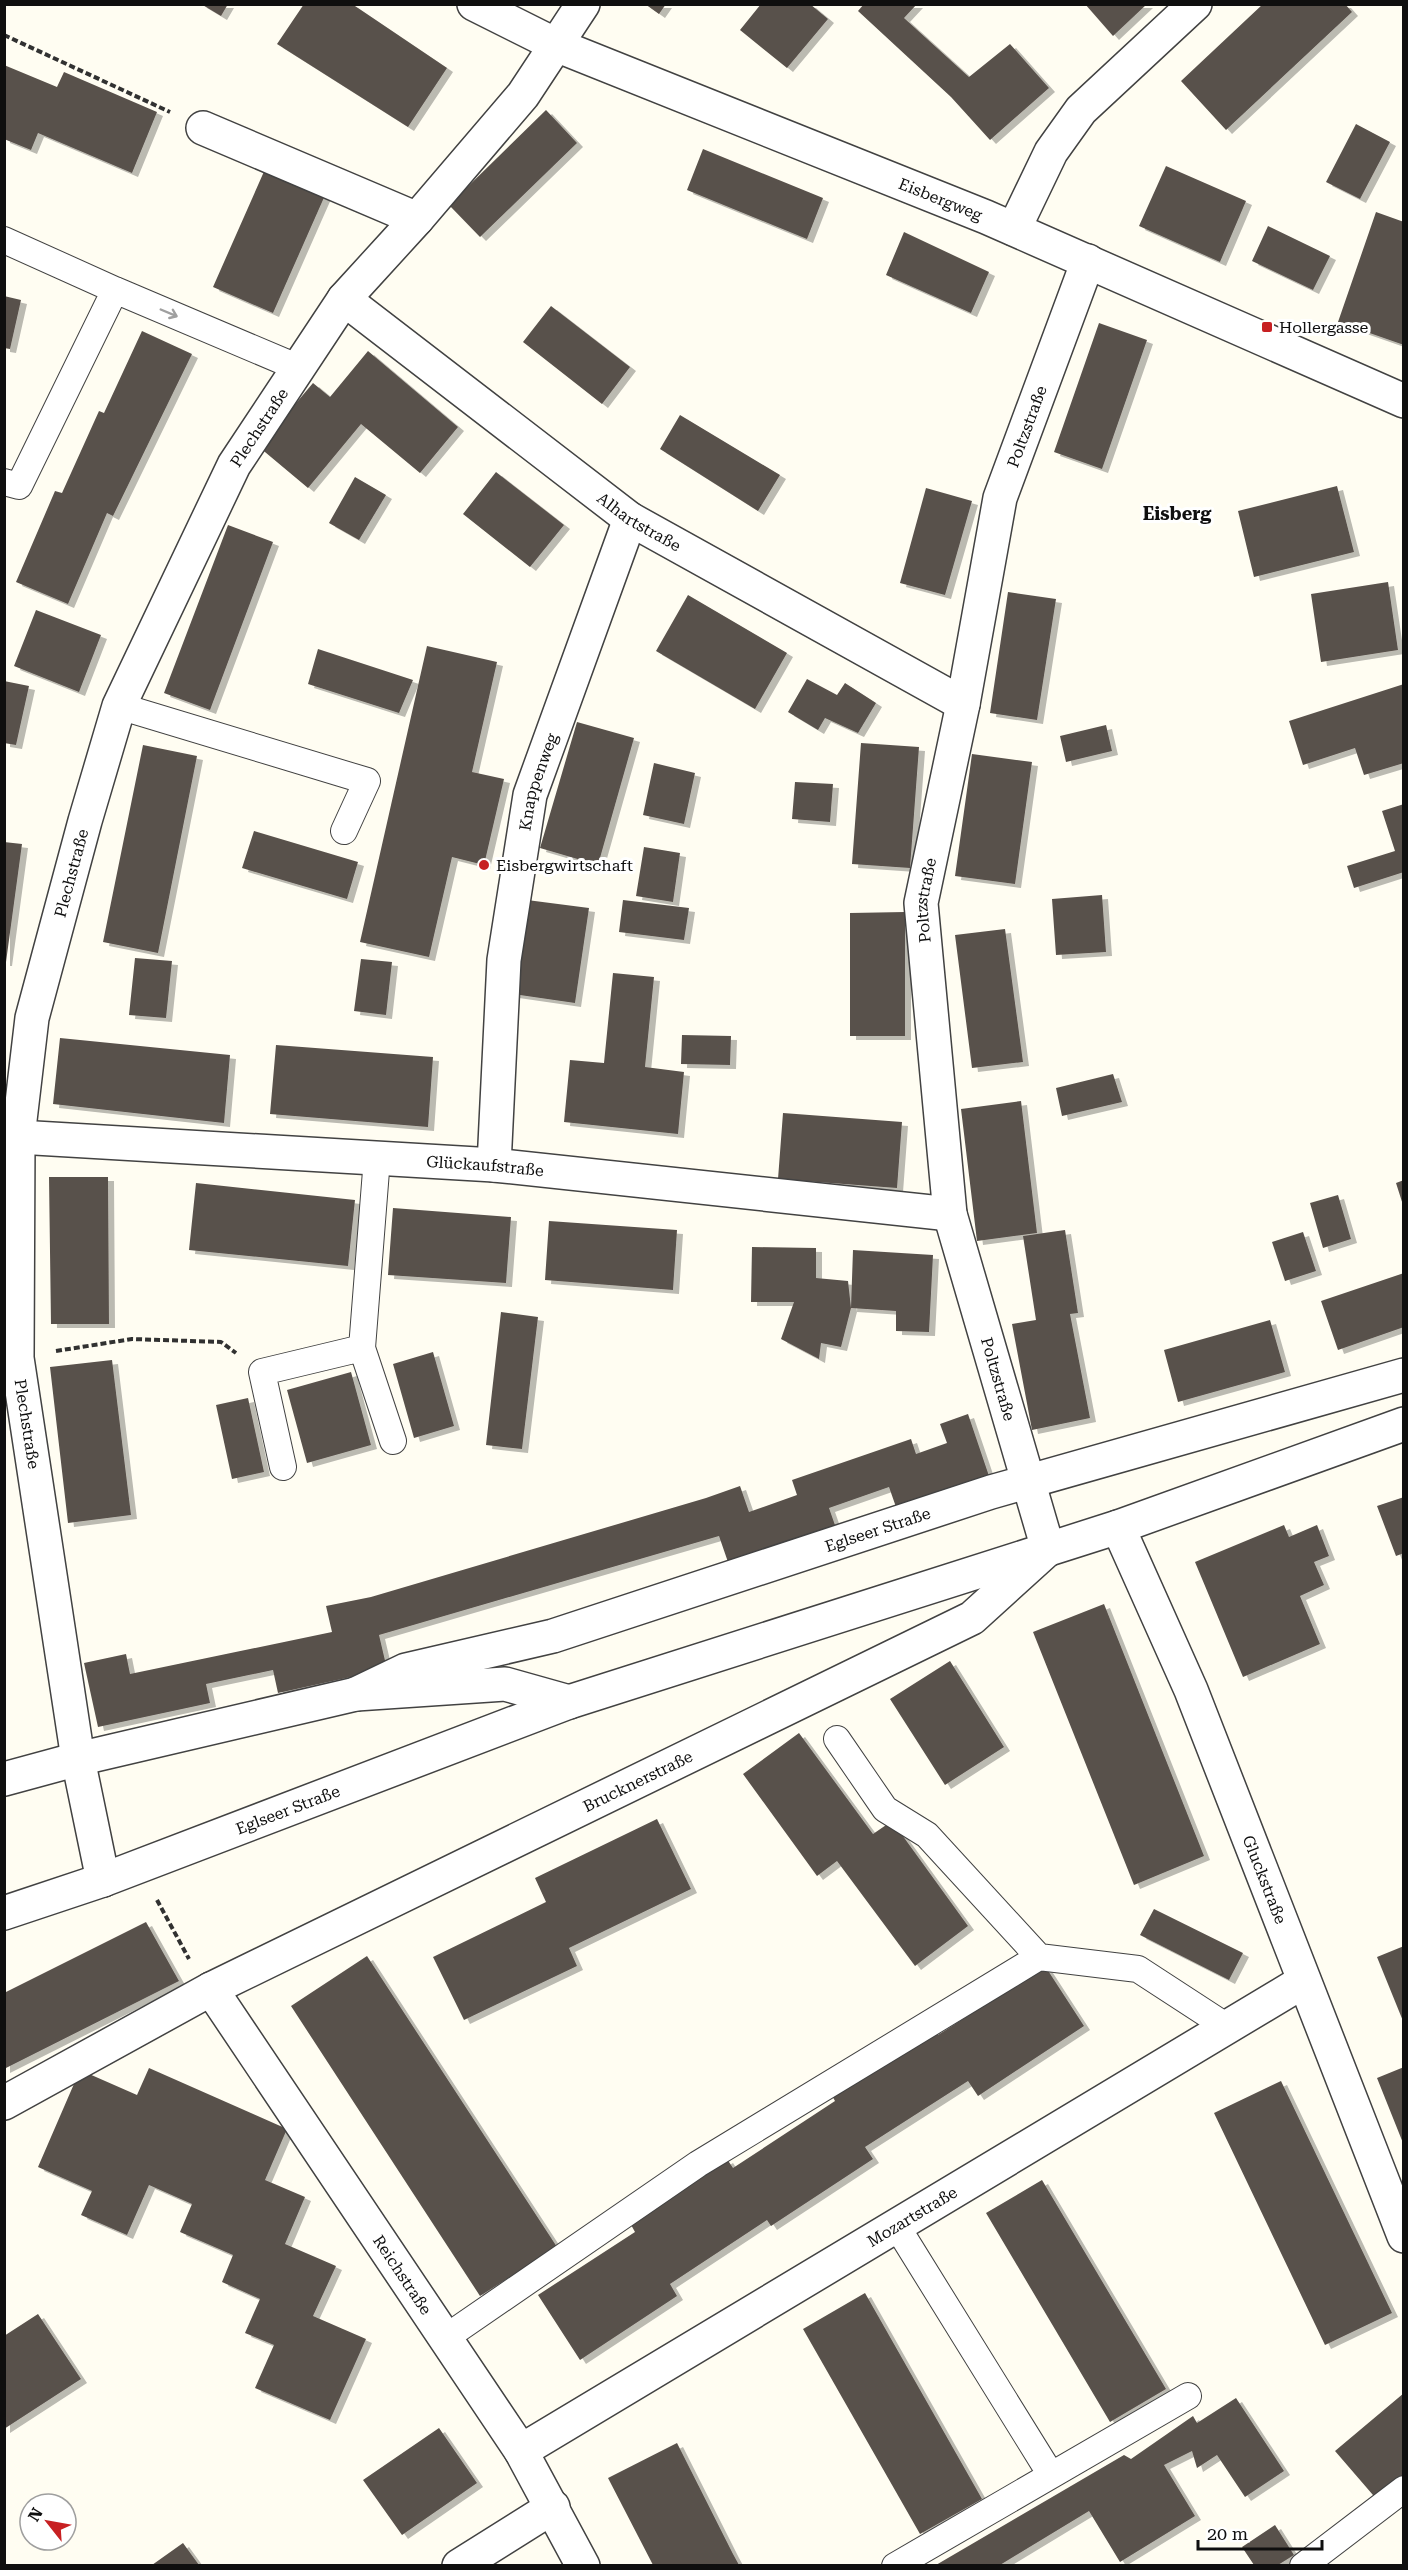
<svg xmlns="http://www.w3.org/2000/svg" width="1408" height="2570" viewBox="0 0 1408 2570" font-family="'Roboto Serif',serif">
<defs>
<filter id="shadow"><feDropShadow dx="6" dy="4" stdDeviation="0" flood-color="#0004"/></filter>
</defs>
<rect width="100%" height="100%" fill="#fffdf2"/>
<path fill="#59514b" filter="url(#shadow)" d="M201,4H228L221,16Z
M304,4H352L447,68L408,127L277,44Z
M645,4H666L659,14Z
M761,4H810L828,19L787,68L740,30Z
M864,4H917L904,18L969,77L1010,44L1049,88L990,140L951,97L858,11Z
M1085,4H1147L1113,36Z
M1263,4H1345L1352,12L1226,130L1181,81Z
M4,65L57,87L64,72L157,112L132,173L38,133L31,150L4,139Z
M546,110L577,143L480,237L449,205Z
M1356,124L1390,142L1360,199L1326,182Z
M703,149L823,198L807,239L687,190Z
M1166,166L1246,201L1220,262L1139,226Z
M266,167L326,193L273,313L213,287Z
M1376,212L1404,222V345L1338,322Z
M1268,226L1330,256L1313,290L1252,261Z
M904,232L989,272L971,313L886,275Z
M4,296L21,300L10,349L4,348Z
M551,306L630,367L602,404L523,342Z
M1099,323L1147,340L1102,469L1054,452Z
M142,331L192,354L113,516L107,513L68,604L16,582L55,491L62,493L99,411L104,413Z
M368,351L458,427L420,473L361,424L308,488L259,447L313,383L330,397Z
M680,415L780,475L758,511L660,449Z
M496,472L564,525L530,567L463,514Z
M355,477L386,495L359,540L329,523Z
M1337,486L1354,552L1254,577L1238,511Z
M926,488L972,501L945,595L900,583Z
M228,525L273,542L210,710L164,693Z
M1388,582L1398,650L1321,662L1311,594Z
M1008,592L1056,599L1037,720L990,713Z
M688,595L787,653L755,709L656,651Z
M36,610L101,635L79,692L14,666Z
M427,646L497,662L472,772L504,779L484,865L452,857L429,957L360,942Z
M318,649L413,680L399,713L308,684Z
M807,679L837,695L845,683L876,703L858,733L825,718L818,730L788,712Z
M4,681L29,686L16,745L4,743Z
M1404,684V763L1364,775L1355,748L1303,765L1289,721Z
M577,722L634,738L598,865L540,848Z
M1106,725L1112,751L1066,762L1060,736Z
M861,743L919,747L910,868L852,864Z
M143,745L197,756L158,953L103,942Z
M972,754L1032,762L1015,884L955,876Z
M654,763L695,773L684,824L643,815Z
M795,782L833,784L830,822L792,819Z
M1404,804V872L1354,888L1347,866L1395,851L1382,811Z
M254,831L358,862L347,899L242,868Z
M4,842L22,844L6,962H4Z
M644,847L680,853L673,902L636,896Z
M1102,895L1106,952L1056,955L1052,899Z
M527,900L589,908L575,1003L513,994Z
M623,900L689,908L684,940L619,932Z
M905,912V1036H850V913Z
M1005,929L1023,1062L972,1068L955,935Z
M135,958L172,961L166,1018L129,1015Z
M361,959L392,962L386,1015L354,1011Z
M613,973L654,977L645,1067L684,1072L678,1134L564,1122L570,1060L604,1063Z
M682,1035L731,1036L730,1065L681,1064Z
M60,1038L230,1055L224,1123L53,1104Z
M276,1045L433,1057L428,1127L270,1114Z
M1113,1074L1122,1102L1062,1116L1056,1088Z
M1021,1101L1037,1233L977,1241L961,1109Z
M783,1113L902,1122L897,1188L778,1179Z
M49,1177H108L109,1324H51Z
M1404,1180V1204L1403,1205L1396,1183Z
M196,1183L355,1200L348,1266L189,1250Z
M1338,1195L1351,1239L1323,1248L1310,1203Z
M393,1208L511,1217L506,1283L388,1275Z
M549,1221L677,1230L673,1290L545,1280Z
M1065,1230L1078,1313L1070,1314L1090,1418L1032,1430L1012,1324L1036,1320L1023,1236Z
M1303,1232L1316,1271L1285,1281L1272,1242Z
M752,1247L816,1248V1278L848,1281L851,1308L853,1250L933,1255L929,1332L896,1331V1311L851,1308L841,1347L821,1343L819,1359L781,1339L794,1302H751Z
M1404,1273V1327L1338,1350L1321,1301Z
M501,1312L538,1317L522,1449L486,1445Z
M1270,1320L1285,1372L1178,1402L1164,1350Z
M433,1352L454,1426L414,1438L393,1364Z
M112,1360L131,1515L68,1523L50,1367Z
M351,1372L371,1445L307,1463L287,1390Z
M248,1398L264,1472L232,1479L216,1405Z
M968,1414L989,1476L896,1507L889,1487L829,1508L836,1528L729,1565L719,1536L379,1635L387,1669L278,1693L273,1670L206,1684L210,1703L98,1727L84,1663L126,1654L130,1674L332,1632L326,1606L371,1597L706,1498L740,1486L749,1512L797,1495L792,1480L911,1439L916,1454L947,1443L940,1424Z
M1404,1497V1553L1396,1556L1377,1506Z
M1284,1525L1289,1537L1317,1525L1329,1556L1314,1562L1324,1585L1300,1596L1320,1644L1243,1677L1195,1562Z
M1104,1604L1204,1856L1134,1885L1033,1632Z
M950,1661L1004,1747L945,1785L890,1699Z
M799,1733L873,1834L892,1821L968,1926L915,1966L837,1861L817,1876L743,1774Z
M657,1819L691,1889L569,1948L577,1966L464,2020L433,1957L546,1902L535,1878Z
M1154,1909L1243,1953L1229,1980L1140,1935Z
M146,1922L179,1981L4,2069V1993Z
M1404,1946V2021H1403L1377,1957Z
M367,1956L557,2247L480,2296L291,2006Z
M1045,1966L1084,2026L978,2096L968,2081L865,2147L873,2159L771,2226L767,2220L670,2284L677,2296L580,2360L538,2295L635,2232L630,2223L727,2159L733,2168L835,2101L830,2092L932,2025L938,2035Z
M1404,2067V2143H1403L1377,2078Z
M149,2068L287,2129L265,2180L305,2197L285,2244L336,2266L313,2316L366,2339L330,2420L255,2388L274,2345L245,2333L260,2299L222,2282L233,2255L180,2232L192,2204L149,2185L127,2235L81,2215L92,2191L38,2167L80,2070L137,2095Z
M1281,2081L1392,2313L1325,2345L1214,2113Z
M1042,2180L1166,2389L1110,2422L986,2213Z
M865,2293L982,2499L920,2534L803,2329Z
M38,2314L81,2379L4,2429V2336Z
M1404,2393V2481L1379,2502L1335,2451Z
M1236,2398L1284,2471L1245,2497L1217,2455L1197,2468L1192,2451L1164,2465L1195,2516L1120,2562L1089,2511L1000,2565H936L1124,2455L1131,2459L1193,2416L1197,2423Z
M439,2428L477,2483L402,2535L363,2480Z
M677,2443L733,2554L739,2565H653L608,2478Z
M1275,2525L1294,2555L1278,2565H1254L1242,2547Z
M183,2543L199,2565H152Z"/>
<g fill="none" stroke-linecap="round" stroke-linejoin="round">
<defs>
<path id="service" d="M4,240L115,290L299,368
M4,482L19,486L115,290
M119,706L367,781L344,831
M377,1158L362,1348L393,1441
M283,1467L262,1372L362,1348
M837,1739L885,1809L927,1835L1039,1957
M896,2225L1051,2475
M445,2338L698,2164L1039,1957L1138,1969L1227,2027
M895,2566L1188,2396
M1303,2566L1404,2489"/>
<g id="minor">
<path id="s1" d="M474,4L556,45L986,217L1404,401"/>
<path d="M203,128L417,219"/>
<path d="M1014,229L1051,152L1081,110L1195,4"/>
<path id="s2" d="M344,299L630,519L963,704"/>
<path id="s3" d="M18,1137L494,1165L950,1214"/>
<path id="s4" d="M494,1165L504,960L530,795L630,519"/>
<path id="s5" d="M1118,1527L1191,1690L1404,2236"/>
<path id="s6" d="M356,1694L406,1670L553,1636L991,1492L1404,1375"/>
<path d="M4,1779L78,1759L356,1694L505,1684L569,1702"/>
<path id="s7" d="M103,1880L78,1759L17,1358L18,1137L32,1018L85,821L119,706L234,465L344,299L417,219L523,95L583,4"/>
<path id="s8" d="M211,1989L521,2451L583,2566"/>
<path id="s9" d="M4,2103L211,1989L972,1618L1048,1549L950,1214L921,903L963,704L1000,498L1088,261"/>
<path id="s10" d="M521,2451L1304,1981"/>
<path d="M459,2566L553,2507"/>
</g>
<g id="tertiary">
<path id="s11" d="M4,1913L103,1880L569,1702L1118,1527L1404,1424"/>
</g>
</defs>
<use href="#service" stroke="#424242" stroke-width="28"/>
<use href="#minor" stroke="#424242" stroke-width="36"/>
<use href="#tertiary" stroke="#424242" stroke-width="36"/>
<path stroke="#313131" stroke-width="4" stroke-dasharray="6 3" stroke-linecap="butt" d="M4,35L170,112
M56,1351L132,1339L221,1342L236,1353
M157,1900L189,1959"/>
<use href="#service" stroke="#fff" stroke-width="26"/>
<use href="#minor" stroke="#fff" stroke-width="33"/>
<use href="#tertiary" stroke="#fff" stroke-width="33"/>
</g>
<defs><path id="oneway-shaft" d="M-6 0H5M1.5-3L5.5 0L1.5 3" fill="none" stroke-width="1.6" stroke-linecap="round" stroke-linejoin="round" transform="scale(1.5)"/></defs>
<use stroke="#9f9f9f" href="#oneway-shaft" transform="translate(169 313) rotate(23)"/>
<g fill="#c72022" stroke="#fff" stroke-width="2">
<rect x="1261" y="321" width="12" height="12" rx="3"/>
<circle cx="484" cy="865" r="6"/>
</g>
<g text-anchor="middle" dominant-baseline="central" stroke-width="6" stroke-linejoin="round" paint-order="stroke">
<g font-size="16" fill="#0f0f0f" stroke="#fff">
<text stroke="none"><textPath href="#s1" startOffset="506">Eisbergweg</textPath></text>
<text stroke="none"><textPath href="#s9" startOffset="2336">Poltzstraße</textPath></text>
<text stroke="none"><textPath href="#s7" startOffset="1506">Plechstraße</textPath></text>
<text stroke="none"><textPath href="#s2" startOffset="370">Alhartstraße</textPath></text>
<text stroke="none"><textPath href="#s4" startOffset="387">Knappenweg</textPath></text>
<text stroke="none"><textPath href="#s7" startOffset="1020">Plechstraße</textPath></text>
<text stroke="none"><textPath href="#s9" startOffset="1850">Poltzstraße</textPath></text>
<text stroke="none"><textPath href="#s3" startOffset="468">Glückaufstraße</textPath></text>
<text transform="translate(998 1379) rotate(74)">Poltzstraße</text>
<text transform="translate(27 1424) rotate(81)">Plechstraße</text>
<text stroke="none"><textPath href="#s6" startOffset="548">Eglseer Straße</textPath></text>
<text stroke="none"><textPath href="#s9" startOffset="711">Brucknerstraße</textPath></text>
<text stroke="none"><textPath href="#s11" startOffset="302">Eglseer Straße</textPath></text>
<text stroke="none"><textPath href="#s5" startOffset="382">Gluckstraße</textPath></text>
<text stroke="none"><textPath href="#s10" startOffset="456">Mozartstraße</textPath></text>
<text stroke="none"><textPath href="#s8" startOffset="344">Reichstraße</textPath></text>
</g>
<g font-size="16" fill="#0f0f0f" stroke="#fff" text-anchor="start">
<text x="1279" y="327">Hollergasse</text>
<text x="496" y="865">Eisbergwirtschaft</text>
</g>
<g font-size="18" font-weight="bold" fill="#0f0f0f" stroke="#fff">
<text x="1177" y="513">Eisberg</text>
</g>
</g>
<rect width="1408" height="2570" fill="none" stroke="#0f0f0f" stroke-width="12"/>
<g transform="translate(48 2522) rotate(301)"><circle r="28" fill="#ffffff" stroke="#9f9f9f" stroke-width="1.5"/>
<path d="M0-4.5L10 22L0 15L-10 22Z" fill="#c72022"/>
<text y="-9" font-size="16" font-weight="bold" text-anchor="middle" fill="#0f0f0f">N</text>
</g>
<path d="M1198 2540v9h124v-9" fill="none" stroke="#0f0f0f" stroke-width="3"/>
<text x="1207" y="2540" font-size="18" fill="#0f0f0f" stroke="#ffffff" stroke-width="4.5" paint-order="stroke">20 m</text>
</svg>
